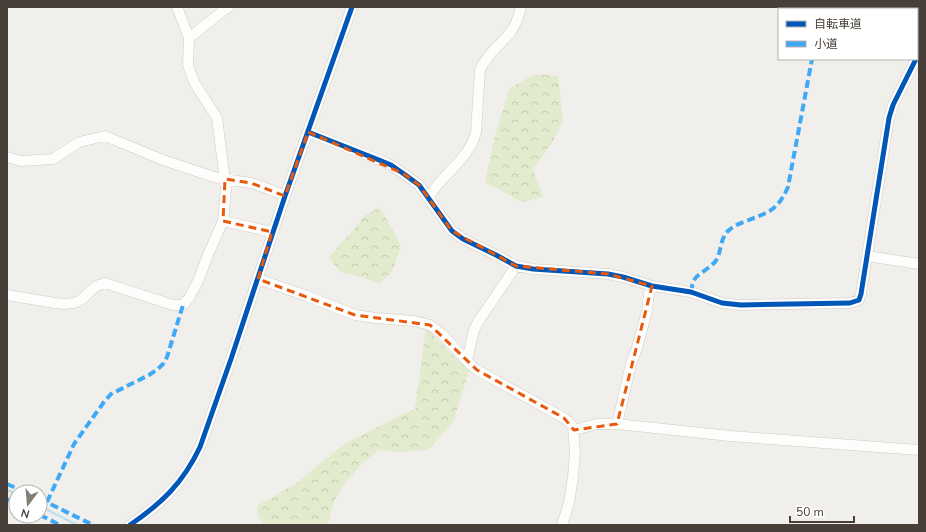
<svg xmlns="http://www.w3.org/2000/svg" width="926" height="532" viewBox="0 0 926 532" font-family="'Nunito Sans','Noto Sans JP',sans-serif">
<defs>
<pattern id="forest-crowns" width="20" height="18" patternUnits="userSpaceOnUse"><rect width="20" height="18" fill="#e2ebcd"/><path d="M2 6a3 3 0 1 1 6 0M12 15a3 3 0 1 1 6 0" fill="none" stroke="#c3cbb1"/></pattern>
</defs>
<rect width="100%" height="100%" fill="#f1efec"/>
<path fill="url(#forest-crowns)" d="M535,74L558,76L563,121L552,143L533,169L543,197L522,202L485,182L495,135L510,88Z
M380,207L401,246L393,270L380,283L339,271L329,257L355,228L364,216Z
M426,328L469,371L453,423L428,450L400,452L379,450L361,465L345,483L334,501L328,525H264L258,517L257,506L295,484L346,443L401,415L415,409Z"/>
<g fill="none" stroke-linecap="round" stroke-linejoin="round">
<path stroke="#bee0ee" stroke-width="2.5" d="M7,490L16,494
M40,506L77,525"/>
<defs>
<path id="minor" d="M177,7L189,38
M908,7L911,9
M917,13L919,15
M308,132L379,160L391,165L404,174L419,185L452,231L463,239L496,255L516,266L533,269L608,274L623,277L652,286L691,292L722,303L741,305L850,303L859,300L861,294L889,118L893,105L916,59
M7,157L21,161L53,159L79,142L105,136L163,160L217,178L251,183L266,188L285,196
M429,197C433,191 437,185 442,180C455,165 472,151 476,132L480,70C486,55 500,45 510,33C516,25 519,16 521,7
M223,221L272,232
M867,256L919,264
M258,279L307,296L355,315L376,318L414,321L430,325L442,334L471,365L477,370L564,418L570,423L573,427L575,453L573,477L569,503L562,525
M7,295L55,303L64,304L74,303L81,300L96,286L105,283L173,305H183L189,298L199,279L207,257L223,221L226,189L217,118L194,82L188,65L189,38L224,10L229,7
M467,361L474,330L478,322L516,266
M617,424L631,364L637,348L647,311L649,293L652,286
M574,430L597,424H617L730,436L919,450
M130,525C162,503 183,483 200,447L231,359L285,196L352,7"/>
</defs>
<use href="#minor" stroke="#cecbc8" stroke-width="11"/>
<use href="#minor" stroke="#fdfdfc" stroke-width="10"/>
<path stroke="#3fa9f5" stroke-width="4" stroke-dasharray="8 4" stroke-linecap="butt" d="M822,9L823,7
M691,292C693,277 696,277 708,268C710,266 713,264 715,262C722,253 719,240 728,231C732,227 738,224 744,222C768,212 777,212 788,187L812,59
M7,484L25,492
M7,499L16,503
M40,499L93,525
M47,502L74,444L104,402L111,394L149,375L158,369L163,364L167,357L183,305
M40,515L60,525"/>
<defs>
<path id="cycleway" d="M308,132L379,160L391,165L404,174L419,185L452,231L463,239L496,255L516,266L533,269L608,274L623,277L652,286L691,292L722,303L741,305L850,303L859,300L861,294L889,118L893,105L916,59
M130,525C162,503 183,483 200,447L231,359L285,196L352,7"/>
</defs>
<use href="#cycleway" stroke="#fff" stroke-width="8"/>
<use href="#cycleway" stroke="#0057b8" stroke-width="5"/>
</g>
<path fill="none" stroke="#e8590c" stroke-width="3" stroke-dasharray="8 5" stroke-linejoin="round" d="M308,132L404,174L419,185L452,231L516,266L608,274L652,286L617,424L574,430L564,418L477,370L430,325L355,315L258,279L272,232L223,221L225,179L251,183L285,196Z"/>
<rect width="926" height="532" fill="none" stroke="#484038" stroke-width="16"/>
<rect x="778" y="8" width="140" height="52" fill="#ffffff" stroke="#b6b3af"/>
<rect x="786" y="21" width="20" height="6" fill="#0057b8" stroke="#b6b3af"/>
<text x="814" y="28" font-size="12" fill="#484038">自転車道</text>
<rect x="786" y="41" width="20" height="6" fill="#3fa9f5" stroke="#b6b3af"/>
<text x="814" y="48" font-size="12" fill="#484038">小道</text>
<g transform="translate(28 504) rotate(196)"><circle r="19" fill="#ffffff" stroke="#b6b3af"/>
<path d="M0-3L7 15L0 10L-7 15Z" fill="#837d77"/>
<text y="-6" font-size="11" font-weight="bold" text-anchor="middle" fill="#484038">N</text>
</g>
<path d="M790 516v6h64v-6" fill="none" stroke="#484038" stroke-width="2"/>
<text x="796" y="516" font-size="12" fill="#484038" stroke="#ffffff" stroke-width="3" paint-order="stroke">50 m</text>
</svg>
